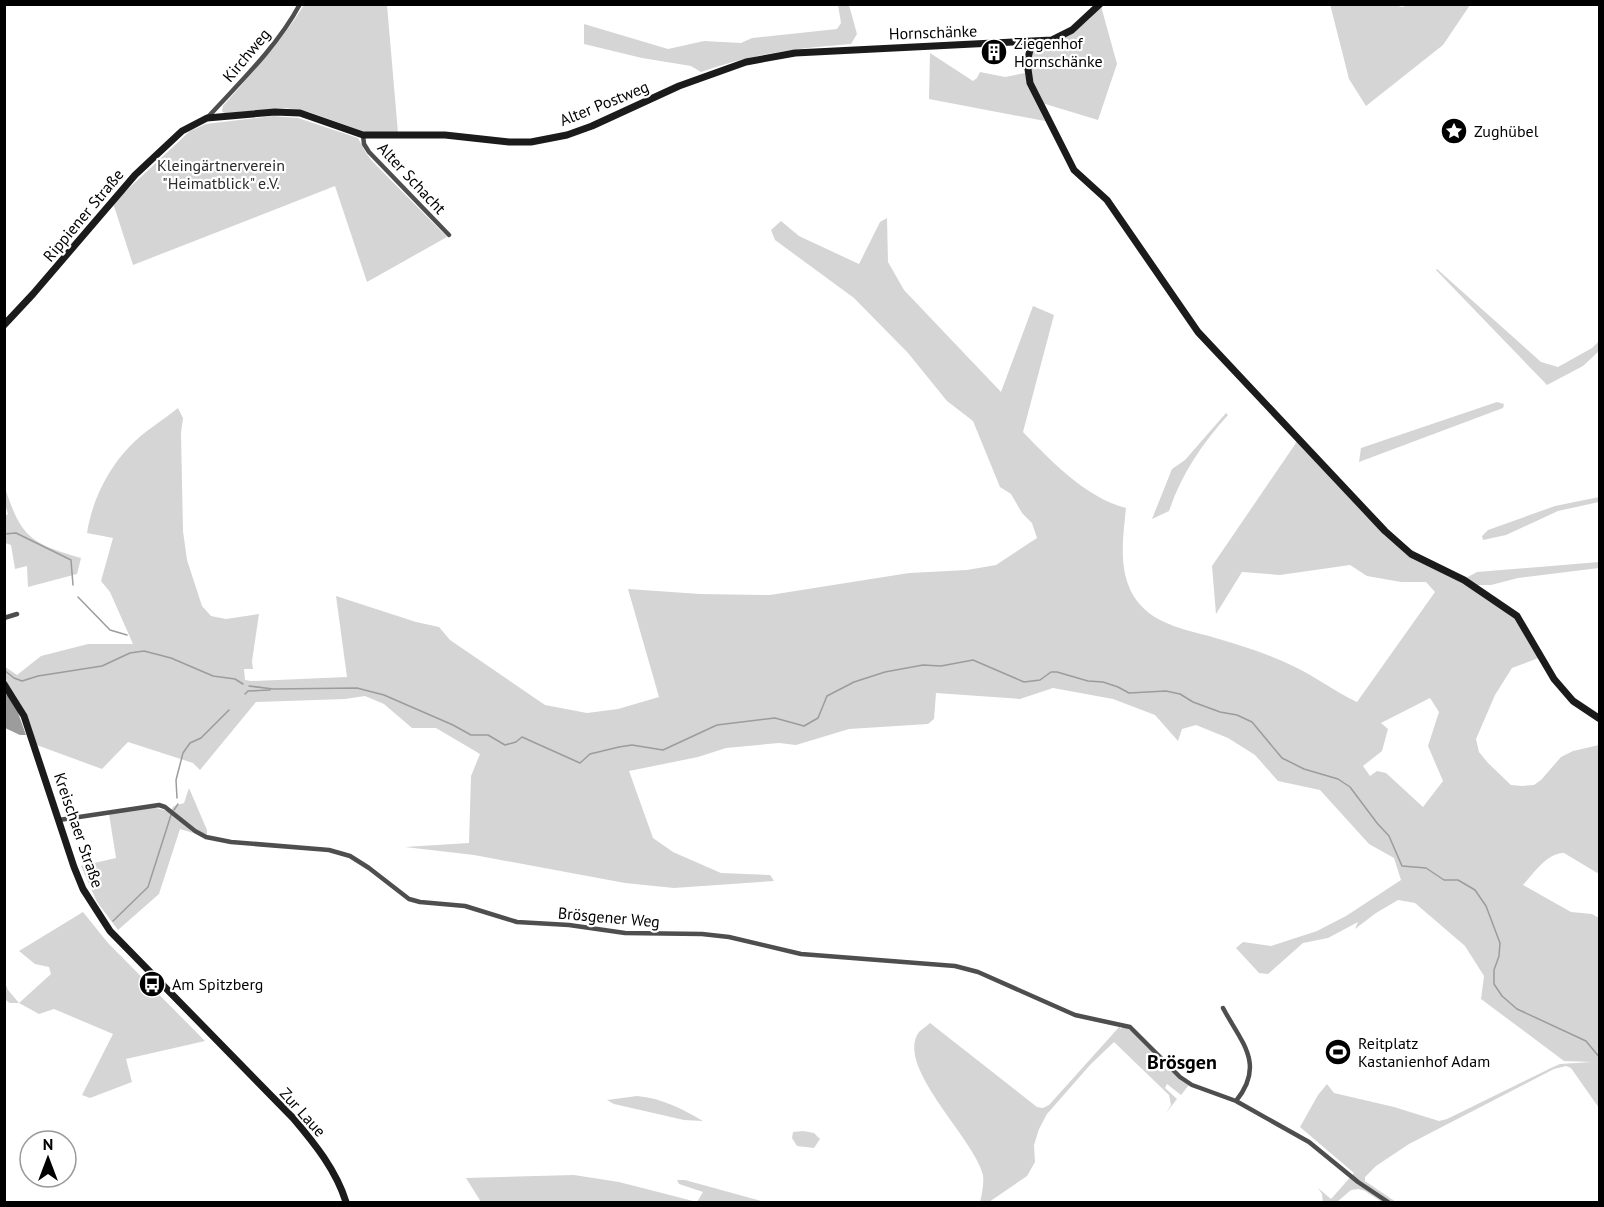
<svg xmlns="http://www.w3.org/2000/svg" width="1604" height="1207" viewBox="0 0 1604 1207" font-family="'PT Sans',sans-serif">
<rect width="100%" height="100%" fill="#fff"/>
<path fill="#d5d5d5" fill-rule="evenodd" d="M1330,4H1390L1402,7L1413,4L1470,5L1443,45L1366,106L1349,79Z
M304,5H387L398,133L365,132L309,112L286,108L224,113L222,111L223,106C251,74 282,40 304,5Z
M838,5H849L857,34L851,44C797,48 751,54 701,72L691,66L642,58L584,44V24L668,49L704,41L741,43L752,38L837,29L841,23Z
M1101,6L1117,64L1098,120L1042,103C1035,87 1020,59 1039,46C1045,42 1055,43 1062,39C1077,31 1090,19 1101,6Z
M930,53L973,81L977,78L980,72L1005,77L1025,73L1027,84L1045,121L929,99Z
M273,116L298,118L358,138L366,153L372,161L447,237L367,282L335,186L133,265L113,203L190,131L206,124Z
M887,218L888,262L904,290L1001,392L1033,306L1054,315L1023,432C1050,460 1086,498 1126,508C1123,539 1117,574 1137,601C1157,627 1191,630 1219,639C1244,646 1270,655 1293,666C1315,676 1335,692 1357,702L1435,592L1426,582H1401L1367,576L1350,565L1280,575L1242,572L1216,614L1212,566L1298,440L1411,554L1464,580L1517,616L1541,657L1512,668L1495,695L1476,739L1479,752L1488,763L1511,785L1522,786L1534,785L1541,780L1561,757L1573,751L1599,745V874L1564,853C1548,852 1533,874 1523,885L1571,912L1592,914L1599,918V1108L1571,1068L1566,1066L1554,1069L1409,1144L1376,1166L1365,1177V1181L1396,1202H1382L1365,1191L1359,1189L1351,1190L1337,1202H1323L1322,1194L1318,1188L1331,1199L1354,1173L1300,1127L1318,1095L1327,1084L1334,1093L1394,1107L1439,1121L1447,1119L1551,1068L1560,1064L1592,1062L1564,1061L1481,999L1484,976L1465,946L1415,903L1398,900L1376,913L1355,929L1358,922L1328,938L1303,943L1268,974L1259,973L1236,948L1243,942L1271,946L1317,931L1346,916L1401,880L1394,858L1369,844L1320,790L1278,781L1255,755L1228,738L1196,725L1182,729L1178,741L1155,715L1113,699L1053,688L1020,699L936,693L934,719L928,724L849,729L796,745L779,743L726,748L698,757L629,771L653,838L673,852L721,873L770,875L774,881L674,888L625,883L474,855L405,847L469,843L471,776L480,754L436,728H412L384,704L365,696L345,699L256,702L200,770L193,763L128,742L102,769L34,744L8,685L5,680L4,666L17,675L41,656L88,644H133L110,592L101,581L113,538L87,533C92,501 107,470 130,446C143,432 162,421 178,408L183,418L181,433L183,531L187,560L202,606L211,616L226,619L259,614L252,661L253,669H244L245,680L251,681L347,677L336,596L416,622L439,627L450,640L545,705L587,713L618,709L659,697L628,589L700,594L770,595L909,573L967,570L996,565L1037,538L1032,523L1022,513L1011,494L1000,487L973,421L947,401L908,353L854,298L775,240L771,230L781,221L799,236L859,264L880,222ZM1430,698L1439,712L1428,746L1443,781L1423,807L1386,773L1377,771L1370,776L1363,766L1382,751L1388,729L1381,723Z
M1437,269L1541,362L1558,367L1592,348L1599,341V351L1583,366L1547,385L1436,270Z
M1497,402L1504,404L1503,408L1359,462L1361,448Z
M1226,413L1228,415C1202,444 1182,473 1169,511L1152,519L1172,469L1185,460Z
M4,485C21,537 29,543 81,558L77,574L28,587L27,566L15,569L11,545L5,543V516L8,514L5,504Z
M1599,497V502L1558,511L1506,535L1483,540L1482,536L1488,530L1555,506Z
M1599,562V568L1518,578L1491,585H1477L1466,578L1477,572Z
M189,788L207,830V835L192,828L171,810L174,806L184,803Z
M152,807L168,811L193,833L180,829L159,894L118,930L97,902L81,866L116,858L109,814Z
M83,912L108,943L205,1041L126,1059L132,1082L90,1098L82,1095L113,1034L54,1009L39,1014L19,1003H10L4,999L5,983L8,990L19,1003L51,974L49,967L35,964L19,951Z
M930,1023L1037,1107L1043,1108L1049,1105L1120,1026V1029L1124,1027L1132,1031L1176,1076L1189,1085L1181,1095L1167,1084L1165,1088L1177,1099L1166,1113L1171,1105L1169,1095L1114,1042L1090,1065L1047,1114L1039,1129L1034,1145L1035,1162L1027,1176L989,1202H980C982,1194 984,1184 983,1175C975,1139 894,1066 919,1032C922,1029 927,1026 930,1023Z
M637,1096C662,1098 682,1109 703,1121L684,1120L614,1104L607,1100Z
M803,1131L814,1133L820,1139L814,1148L797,1146L792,1138L793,1132Z
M574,1175L619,1182L697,1202L703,1192L679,1184L677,1180H685L765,1202H481L466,1178Z"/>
<path fill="#9c9c9c" d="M8,694L17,710L26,735H20L5,728V696Z"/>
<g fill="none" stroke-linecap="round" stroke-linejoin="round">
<path stroke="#9c9c9c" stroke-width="1.5" d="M4,534L16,533L71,560L73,585
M78,597L110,630L127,635
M4,670L14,678L22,681L38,676L102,666L130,653L144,651L171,658L213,676L235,679L243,684
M249,686L273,689L357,688L384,695L453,725L471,735H488L505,745L516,742L522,737L580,763L590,754L619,747L632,745L663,750L717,725L775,718L804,726L818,718L827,696L854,682L885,672L923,665L941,666L973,660L1024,682L1040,680L1051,672H1057L1088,681L1103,682L1118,687L1129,693L1166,691L1180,694L1193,702L1220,712L1237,715L1252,722L1282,758L1304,769L1338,779L1350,787L1377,823L1389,836L1402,866L1426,868L1444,880H1458L1475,890L1486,906L1500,943L1499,956L1494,970V984L1502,996L1517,1009L1586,1041L1600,1058
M245,694L248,691L270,690
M177,798L176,780L183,753L190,743L201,738L229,710
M174,810L178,804
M113,921L148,887L171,815"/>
<path stroke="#4e4e4e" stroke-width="4.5" d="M207,118C239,83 277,47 300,4
M363,135L364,144L369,152L449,235
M4,618L17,614
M59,820L159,805L165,807L195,831L206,837L231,842L329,850L350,856L369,868L409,899L420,902L465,906L517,922L569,925L625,933L702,934L729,937L801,954L955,966L978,972L1075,1015L1130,1027L1180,1077L1192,1085L1236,1101L1309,1142L1358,1182L1388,1202
M1223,1008C1241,1042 1266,1064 1236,1101"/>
<path stroke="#1b1b1b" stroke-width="7" d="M1032,42L1027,62L1030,83L1074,170L1107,200L1198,332L1385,531L1411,554L1464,580L1517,616L1554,679L1573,701L1600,719
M4,325L33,294L135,175L182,131L207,118L275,112L300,113L363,135H445L509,142H531L567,135L592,126L679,86L746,62L795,53L1052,40L1072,30L1100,4
M4,684L24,716L74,867L83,889L110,931L293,1118C315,1144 336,1170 346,1202"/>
</g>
<defs>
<symbol id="building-disc" viewBox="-11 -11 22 22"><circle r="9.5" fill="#000" stroke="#fff"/><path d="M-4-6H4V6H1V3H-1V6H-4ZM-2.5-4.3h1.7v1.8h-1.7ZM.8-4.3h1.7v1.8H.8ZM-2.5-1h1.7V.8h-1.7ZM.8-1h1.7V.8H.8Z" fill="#fff"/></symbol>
<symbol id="sight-disc" viewBox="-11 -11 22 22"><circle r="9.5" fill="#000" stroke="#fff"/><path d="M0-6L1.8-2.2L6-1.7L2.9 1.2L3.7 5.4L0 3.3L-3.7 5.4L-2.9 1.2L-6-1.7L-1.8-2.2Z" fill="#fff"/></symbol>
<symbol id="bus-disc" viewBox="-11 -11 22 22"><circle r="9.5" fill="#000" stroke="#fff"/><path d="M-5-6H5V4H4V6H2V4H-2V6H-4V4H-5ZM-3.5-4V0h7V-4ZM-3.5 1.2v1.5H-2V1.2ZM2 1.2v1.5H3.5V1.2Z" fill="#fff"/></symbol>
<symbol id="stadium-disc" viewBox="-11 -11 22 22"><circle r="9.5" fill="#000" stroke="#fff"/><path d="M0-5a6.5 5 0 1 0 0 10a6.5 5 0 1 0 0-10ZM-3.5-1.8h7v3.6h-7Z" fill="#fff"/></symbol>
</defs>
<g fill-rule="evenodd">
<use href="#building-disc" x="979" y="37" width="30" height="30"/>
<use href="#sight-disc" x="1439" y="116" width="30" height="30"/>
<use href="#bus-disc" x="137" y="969" width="30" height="30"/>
<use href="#stadium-disc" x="1323" y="1037" width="30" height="30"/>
</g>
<g text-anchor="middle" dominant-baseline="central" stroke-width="4.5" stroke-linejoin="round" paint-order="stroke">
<g font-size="16" fill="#000" stroke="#fff">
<text transform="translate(933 32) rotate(-2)">Hornschänke</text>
<text transform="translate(246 55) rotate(-50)">Kirchweg</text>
<text transform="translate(604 103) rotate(-22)">Alter Postweg</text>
<text transform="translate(412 178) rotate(47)">Alter Schacht</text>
<text transform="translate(83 215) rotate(-50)">Rippiener Straße</text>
<text transform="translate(79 830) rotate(71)">Kreischaer Straße</text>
<text transform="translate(609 917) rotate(5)">Brösgener Weg</text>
<text transform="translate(303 1112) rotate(48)">Zur Laue</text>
</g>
<g font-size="16" fill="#000" stroke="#fff" text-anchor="start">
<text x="1014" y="43">Ziegenhof<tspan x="1014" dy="18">Hornschänke</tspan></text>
<text x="1474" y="131">Zughübel</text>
<text x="172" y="984">Am Spitzberg</text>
<text x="1358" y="1043">Reitplatz<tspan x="1358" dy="18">Kastanienhof Adam</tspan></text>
</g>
<g font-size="16" fill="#2c2c2c" stroke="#fff">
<text x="221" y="165">Kleingärtnerverein<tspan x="221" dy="18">"Heimatblick" e.V.</tspan></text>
</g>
<g font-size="20" font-weight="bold" fill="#000" stroke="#fff">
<text x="1182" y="1062">Brösgen</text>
</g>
</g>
<rect width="1604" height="1207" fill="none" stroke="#000000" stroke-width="12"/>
<g transform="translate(48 1159)"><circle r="28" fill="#ffffff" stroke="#999999" stroke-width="1.5"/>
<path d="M0-4.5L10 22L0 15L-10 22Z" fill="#000000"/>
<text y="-9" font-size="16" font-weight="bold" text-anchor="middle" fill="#000000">N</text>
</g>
</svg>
